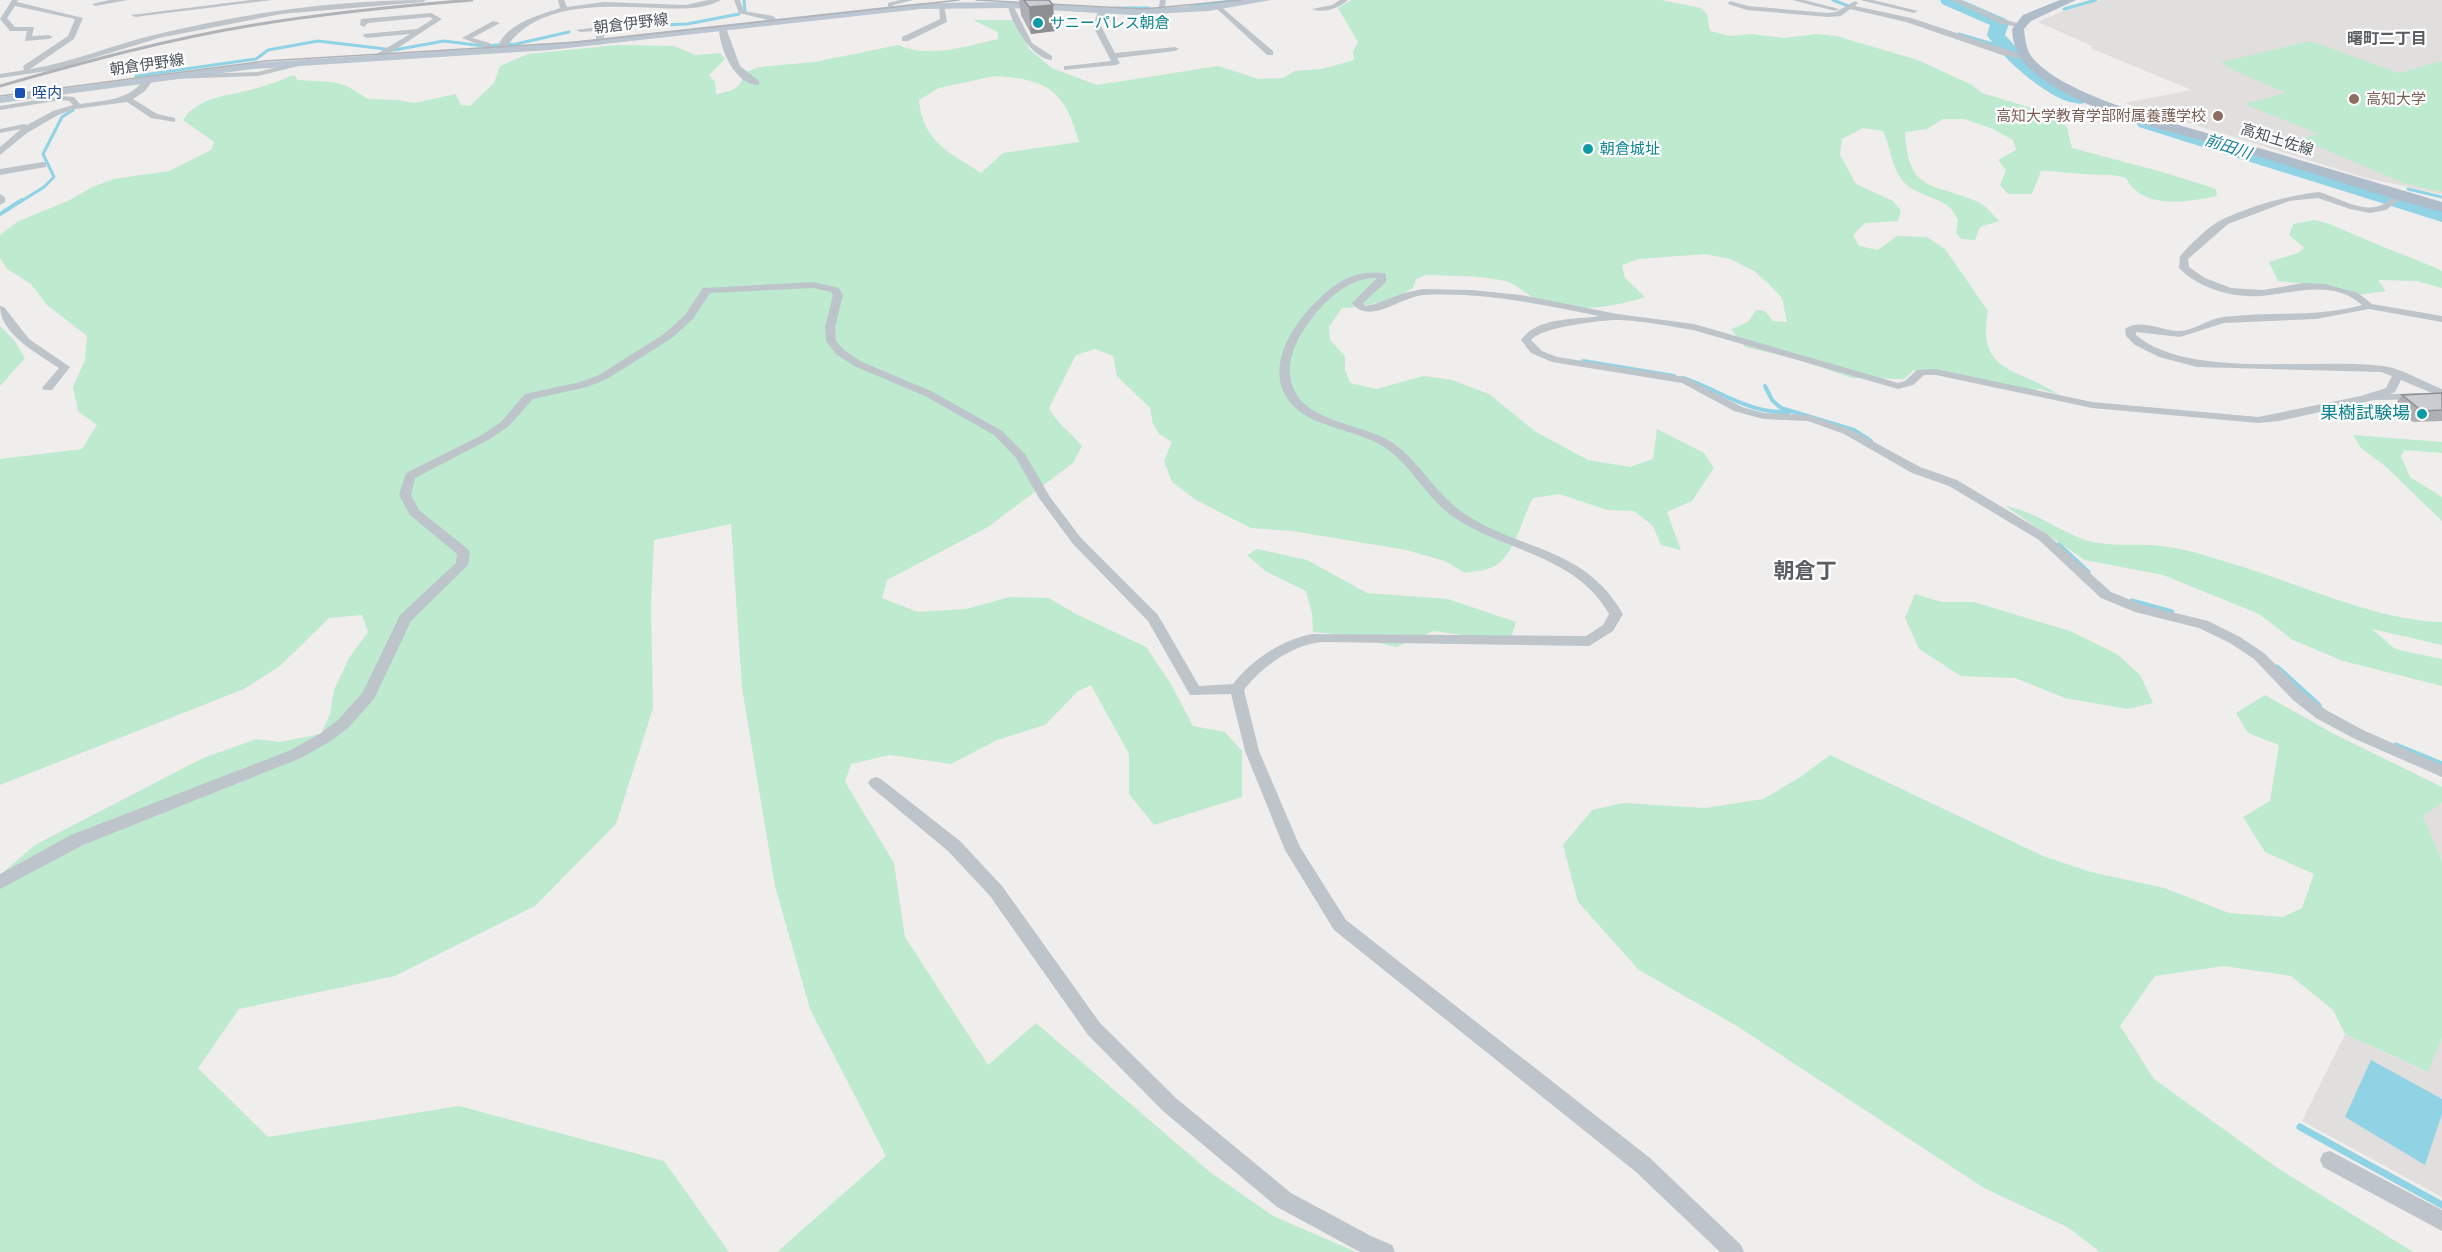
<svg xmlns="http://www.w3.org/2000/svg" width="2442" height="1252" viewBox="0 0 2442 1252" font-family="'Alegreya Sans','Noto Sans JP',sans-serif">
<rect width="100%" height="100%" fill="#f0eded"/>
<path fill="#e1dede" d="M2101,0H2442V194L2366,178L2124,103L2192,90L2090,48L2092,46L2038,22L2063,11Z
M2442,803V861L2423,816Z
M2345,1034L2427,1072L2442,1038V1197L2302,1121Z"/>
<path fill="#beeacf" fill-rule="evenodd" d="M1351,0H1661L1701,8L1707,14L1710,31L1730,36L1751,34L1784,38L1817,34L1836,36L1918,60L1972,85L1982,93L2041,111L2067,127L2072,148L2166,173L2216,189L2217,196C2188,202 2142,210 2126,178C2111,173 2099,176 2084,174C2069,173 2056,171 2041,171L2032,194H2008L2000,185L2006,170L1998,160L2016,150L2013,140L1993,129L1964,119H1943L1927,129L1905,132C1908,194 1933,182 1978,202C1986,205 1993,215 1999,221L1980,227L1975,240L1962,239L1956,233L1958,220C1948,194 1918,200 1902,180C1891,167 1891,147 1883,131L1863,128L1842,139L1840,155L1856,184L1893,201L1901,211L1898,221L1865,223L1853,235L1859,246L1878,250L1897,236L1927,237L1945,249L1988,311C1976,375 2019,367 2059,395L2039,389L2022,393L1914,370L1904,379L1852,378L1800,360L1745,347L1731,329L1748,322L1756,310L1765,311L1773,321L1787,322L1782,298L1769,284L1754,271L1730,259L1705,254L1638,259L1622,265L1625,278L1645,297C1618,306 1566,315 1540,302C1524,294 1520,284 1500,280C1477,275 1450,276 1426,275L1416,279L1413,288C1391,301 1367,307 1342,308L1329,327L1330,340L1345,356V370L1350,383L1376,389L1424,376L1452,380L1489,394L1536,432L1588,460L1630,467L1653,459L1657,429L1704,453L1714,468L1692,501L1667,512L1681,550L1661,545L1653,526L1634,511L1607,510L1559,494L1533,498C1522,517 1515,556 1493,567C1485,571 1473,571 1465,573L1445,561L1406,550L1292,531L1251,528L1196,500L1172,482L1164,461L1172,442L1159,434L1153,424L1150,408L1117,376L1113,356L1095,349L1076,355L1049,408C1056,423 1071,432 1082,446L1073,463L988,527L887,580L882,598L918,612L966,609L1010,597L1049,598L1076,614L1146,647L1171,684L1193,726L1225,732L1242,751V797L1154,825L1129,794V754L1091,685L1078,691L1045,725L997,740L951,764L890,755L851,764L845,782L894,863L905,937L988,1065L1036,1023L1210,1172L1273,1216L1356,1252H777L886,1156L810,1009L775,886L742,688L731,524L654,540L651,605L653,708L616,824L535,906L395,976L239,1009L198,1068L268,1137L459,1106L664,1161L729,1252H0V875L35,845L203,758L257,739L279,742L321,734L330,714L334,690L349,658L368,632L362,615L329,618L280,666L244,689L0,785V459L82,449L97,425L78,411L73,387L85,360L87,336L47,305L31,284L7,269L0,258V235L17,222L70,200L92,187L114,179L169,171L211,150L214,142L183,120C199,96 229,96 254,89C268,85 281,80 294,75L298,80L332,82L347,86L368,99L398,100L414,103L456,94L461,105L470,106L494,83L500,66L528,54L617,45L674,46L696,55L720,53L725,59L709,75L715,82L716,94C733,91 740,89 745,72L760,67L815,62L898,45C931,59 965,46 998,39V32L973,20H1020L1021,34L1030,50L1052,68L1097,85L1218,66L1259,79L1283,78L1295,71L1322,69L1354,60L1353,52L1358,42L1338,8ZM995,76C1048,79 1065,91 1079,142L1003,153L981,173C950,152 923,143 919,100L939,88Z
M2310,41L2399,73L2442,61V192L2404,183L2300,139L2319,134L2244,104L2286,93L2233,70L2221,62Z
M2314,220C2334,224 2349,233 2367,240C2392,251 2417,259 2442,271V288L2417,281L2378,280L2386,291L2357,295L2322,286L2278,281L2269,262L2298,253L2304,248L2289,235L2293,224Z
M0,326L14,340L25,358L0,386Z
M2353,435L2442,442V453L2404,450L2401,456L2410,477L2442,497V521L2385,466L2361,448Z
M2005,506C2037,511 2061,534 2093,542C2115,547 2139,543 2161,546C2182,548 2204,555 2223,561C2289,579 2375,621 2442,622V645L2372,629L2395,649L2442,659V686L2343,661L2293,640L2259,614L2163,575L2085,560Z
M1257,549L1307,560L1367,593L1448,599L1516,622L1510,642L1434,631L1396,647L1346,635L1313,632L1312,613L1306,591L1265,571L1247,555Z
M1915,594L1942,602H1974L2070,631L2117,654L2140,675L2153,703L2127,709L2065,698L2015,678L1961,676L1919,649L1905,618Z
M2265,695L2334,734L2442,787V803L2423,816L2442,861V1038L2428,1072L2345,1034L2333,1010L2291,976L2224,966L2155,976L2120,1026L2154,1079L2276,1167L2413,1252H2100L2069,1228L1984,1188L1737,1026L1639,970L1578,902L1563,845L1592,810L1623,803L1705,808L1763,799L1802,776L1830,755L2043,856L2091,872L2164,888L2229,913L2283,917L2302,908L2314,874L2265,852L2243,817L2270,801L2279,745L2248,733L2236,713Z"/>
<path fill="#8fd3e4" d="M2371,1060L2442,1099V1114L2425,1165L2345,1117Z"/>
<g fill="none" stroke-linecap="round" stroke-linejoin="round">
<path stroke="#8fd3e4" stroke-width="3" d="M744,0L745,11
M1833,0L1848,6
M1191,6L1239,0
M1116,8H1149
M2064,9L2096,0
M633,26L687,24L739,14
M1959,34L2003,47
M136,76L256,59L268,50L318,41L394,50L444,41L484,46L516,44L569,32
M2408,189L2442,197
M20,202L44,187L54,177L43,154L62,117L73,110"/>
<path stroke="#8fd3e4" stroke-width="4" d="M0,214L22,200
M1583,361L1674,376
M1683,378C1719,390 1749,414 1789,412
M1765,386L1772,400L1781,408L1854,430L1871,441"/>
<path stroke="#8fd3e4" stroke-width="5" d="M2059,545L2088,572
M2132,601L2172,612
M2277,667L2319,705
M2396,745L2442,764"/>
<path stroke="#8fd3e4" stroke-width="7" d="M2300,1127L2442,1205"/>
<path fill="#8fd3e4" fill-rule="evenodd" d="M1940,0H1962L2006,19L2009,23L2005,35L2028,60L2088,99L2085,103C2058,110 2001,57 1987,35L1990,25L1942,4Z
M2146,117L2442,208V222L2139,127L2136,123L2139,119Z"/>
<path fill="#bdc5cb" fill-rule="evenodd" d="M12,0H18L17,2L83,18L74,39L30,69C74,62 115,44 158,34C245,13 336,0 426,0L423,2L281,14L159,38L54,70L0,78V74L24,70L23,66L68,36L75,19L15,6L7,18L15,27H34L32,36L49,35L53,37L49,39L25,41L27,31H10L0,19Z
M109,0H128L95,6L92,4Z
M251,0H273L135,17L131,15Z
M558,0H564L567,7L604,2L686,5L708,0H721C704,10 678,9 658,8C606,6 532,0 503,53H497C498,26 539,15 560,8Z
M734,0H740L744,11L773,16L779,22L775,24L768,20L739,13Z
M900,0H913L893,5L892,10H888V3Z
M1160,0H1166L1164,12L1158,11Z
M1340,0H1348C1339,8 1324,14 1312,9L1332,5Z
M1792,0H1804L1839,9L1835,11Z
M1860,0H1873L1918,11L1914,13Z
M1951,0H1960L2006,20L2024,25L2020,27L2001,24Z
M1730,1L1748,6L1828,13L1836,12L1855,1L1858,3L1855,6L1911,18L2030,57L2026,59L2005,56L1906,22L1850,9L1841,16L1828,17L1747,10L1728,4Z
M939,4L944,5L947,22L908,41H902V37L940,19Z
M1008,4L1013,5L1032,43L1052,56V60C1032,60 1009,20 1008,4Z
M1216,6H1220L1273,51V55H1267L1216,8Z
M1102,10L1106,12L1101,26L1115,53L1175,47L1179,49L1175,51L1117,58L1120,63L1116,65L1064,70V66H1067L1111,61L1093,26L1098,12Z
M431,13L442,19L381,59H375V55L410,34L367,38L363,36L364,34L417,29L433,19L430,17L368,23L364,27L360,25L361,19Z
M493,21L500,23L472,38L490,43V53H484L483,46L462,38Z
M617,24H620V28L604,30V43L600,45L596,43V31L580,32L576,30Z
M719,26L726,28L740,66L759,81V85C735,86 718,46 719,26Z
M308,59H311V63L258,76L173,79L169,77L173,75L258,72Z
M146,78L153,80L145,91L133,99L157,114L175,118V122L151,118L127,102L75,109L58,115L27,133L0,155V147L21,129L0,133V129L24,124L27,125L53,111L73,105L69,101L61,100L0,110V106L61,96L74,97L80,104C107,100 128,101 146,78Z
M43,162L46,163V167L0,175V169Z
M2319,192C2337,197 2360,212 2379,206C2386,204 2393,197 2399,193L2406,195L2386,210L2370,213L2350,209L2318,198L2289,201L2228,224L2188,259L2189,267L2205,278L2231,288L2263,290L2304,283L2325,284L2358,293L2372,304L2442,316V322L2369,309L2316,319L2224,323L2180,337L2136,332V335C2188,380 2315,357 2383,366C2401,368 2424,382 2442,389V399L2374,400L2279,421L2258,423L2092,408L1936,375H1924L1913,385L1898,389L1693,330C1668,326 1644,321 1619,320C1601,320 1541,327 1531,340L1542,351L1557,357L1685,377L1742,407L1764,413L1809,415L1852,430L1920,467L1957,480L2047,534L2111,592L2143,605L2208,621L2240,637L2264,653L2303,692L2326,710L2363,730L2442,765V777L2353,738L2316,718L2293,700L2254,659L2230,643L2199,628L2135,612L2101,598L2039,540L1949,486L1912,473L1844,434L1808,421L1763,419L1734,411L1682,383L1552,362L1531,353L1521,340C1537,317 1573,320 1599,316C1541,304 1483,292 1424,295C1402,296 1369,326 1352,303L1377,278C1353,277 1331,295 1316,313C1303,329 1288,352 1290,374C1294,424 1361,421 1393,443C1421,463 1436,495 1465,514C1522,552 1584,546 1623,614L1613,631L1589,646L1323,642C1294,644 1262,666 1244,690L1259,751L1300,847L1346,920L1650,1158L1741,1245L1744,1252H1720L1636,1172L1334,930L1285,850L1245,751L1231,694L1190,695L1148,621L1073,544L1039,498L1016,458L994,435L925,396L854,366L836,354L826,341L825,327L833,295L831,292L813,288L710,293L693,319L672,338L607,379L587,387L533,399L509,426L490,439L415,478L411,495L419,510L469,550L470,553L468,565L411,621L374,699L348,728L331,741L301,758L83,845L0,889V874L71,835L291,750L321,733L338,720L363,692L400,615L456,563L457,554L410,515L399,495L406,473L482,435L501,422L525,394L580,382L599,375L664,334L685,315L703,288L813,282L839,288L843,295L835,327L836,341L844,350L862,362L933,392L1002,431L1025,454L1050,497L1081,538L1158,615L1199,686L1233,684C1252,659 1282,640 1312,634L1586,636L1603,625L1609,614C1577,557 1509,552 1458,520C1428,502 1413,466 1384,447C1362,433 1335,430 1312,419C1255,390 1283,333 1318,300C1337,281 1359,268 1386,274V282L1363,303L1365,306L1375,304L1404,293L1423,289L1472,290L1521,295L1617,314L1694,324L1898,383L1905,381L1917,370L1936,369L2092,402L2258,417L2361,396L2386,388L2392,376L2381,372L2197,367L2159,357L2135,345L2126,336L2125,329C2139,318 2163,331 2179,331C2194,331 2208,319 2223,317C2270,311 2316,318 2362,305C2335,281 2301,291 2269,295C2240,300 2200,290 2179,268L2180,256C2192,243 2207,227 2223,219C2254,205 2286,196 2319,192ZM2401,380L2432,393L2390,394L2395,392Z
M0,194L5,197V202L0,205Z
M0,306L4,307L29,339L70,367L52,390H44L42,388L59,368C38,354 0,334 0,306Z
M876,777L881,779L960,841L1002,886L1100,1023L1177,1099L1291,1193L1371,1236L1392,1245L1395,1252H1360L1277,1207L1163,1111L1088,1035L990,896L948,851L871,787L868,783L871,779Z
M2330,1151L2442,1210V1231L2323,1167L2320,1160L2323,1153Z"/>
<path fill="#bcc6d0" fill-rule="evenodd" d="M1244,0H1271L1209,11L1133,15L1010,8L921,9L550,50L253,69L0,103V97L253,63L550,44L921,3L1010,2L1133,9L1209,5Z"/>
<path fill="#afbdca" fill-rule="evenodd" d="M2060,0H2076L2031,21L2024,29C2025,38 2026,48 2031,56C2063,99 2196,129 2249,145C2313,164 2378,183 2442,202V212C2373,194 2305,170 2237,150C2172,131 2097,118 2041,78C2023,65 2013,51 2012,29L2023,15Z"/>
<path stroke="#b0b3b7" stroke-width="1.5" d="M976,0L1143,9L1242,0
M0,96L265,61L578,42L959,0"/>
<path stroke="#b0b3b7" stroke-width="3" d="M0,86C84,62 168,39 254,25C326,13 399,6 472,0"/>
</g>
<path fill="#aeafb5" d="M1019,0H1049L1055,31L1031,34L1021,15Z
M2442,393V421L2413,422L2394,406L2402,395Z"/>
<path fill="#8d8f93" d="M1053,5L1055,31L1031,34L1029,7Z"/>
<path fill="#caccd2" stroke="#8d8f93" stroke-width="1.5" d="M1024,0H1049L1053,5L1029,7Z
M2442,393V410L2422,411L2402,395Z"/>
<g fill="#0f9aa8" stroke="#fff" stroke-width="2">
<circle cx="1038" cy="23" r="6"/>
<circle cx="1588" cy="149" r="6"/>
<circle cx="2422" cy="414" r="6"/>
</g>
<rect fill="#1a4fb4" stroke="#fff" stroke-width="2" x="14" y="87" width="12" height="12" rx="3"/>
<g fill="#8d6e63" stroke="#fff" stroke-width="2">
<circle cx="2354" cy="99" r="6"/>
<circle cx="2218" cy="116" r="6"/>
</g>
<g text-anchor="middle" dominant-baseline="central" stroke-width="4.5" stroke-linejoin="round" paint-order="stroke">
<g font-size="15" fill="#0d838f" stroke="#fff" text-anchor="start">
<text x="1050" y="23">サニーパレス朝倉</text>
<text x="1600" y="149">朝倉城址</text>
</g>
<g font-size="15" fill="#475059" stroke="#fff">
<text transform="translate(631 24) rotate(-7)">朝倉伊野線</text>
<text transform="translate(147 65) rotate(-8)">朝倉伊野線</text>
<text transform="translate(2277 140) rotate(17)">高知土佐線</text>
</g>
<g font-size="15" fill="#164399" stroke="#fff" text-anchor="start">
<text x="32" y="93">咥内</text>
</g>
<g font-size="15" fill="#785e54" stroke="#fff" text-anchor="start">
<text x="2366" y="99">高知大学</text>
<text x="2206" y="116" text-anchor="end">高知大学教育学部附属養護学校</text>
</g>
<g font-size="16" font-weight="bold" fill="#5a5e61" stroke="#fff">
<text x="2387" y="39">曙町二丁目</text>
</g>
<g font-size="16" font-style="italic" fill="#18809b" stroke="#fff">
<text transform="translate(2228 147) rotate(18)">前田川</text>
</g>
<g font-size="18" fill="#0d838f" stroke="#fff" text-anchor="end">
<text x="2410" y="414">果樹試験場</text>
</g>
<g font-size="21" font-weight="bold" fill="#5a5e61" stroke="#fff">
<text x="1805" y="571">朝倉丁</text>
</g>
</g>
</svg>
